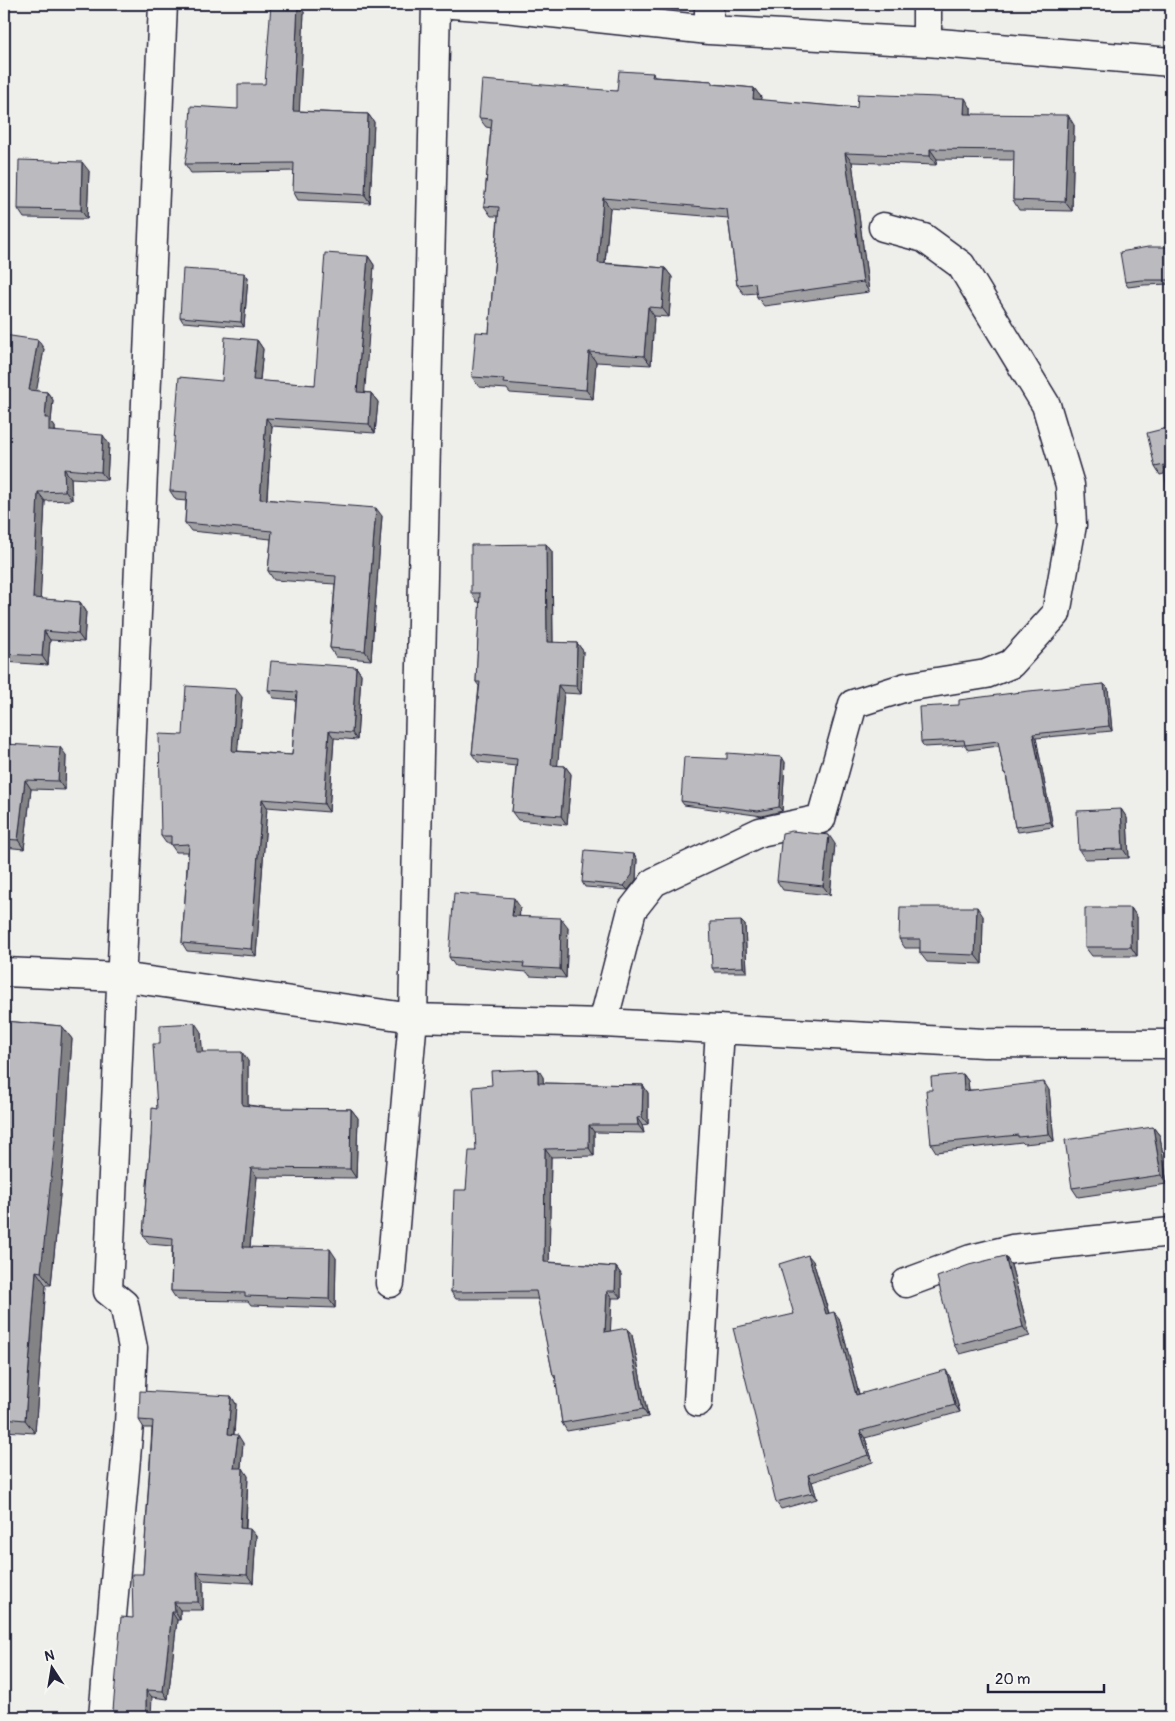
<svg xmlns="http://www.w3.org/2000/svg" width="1175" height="1721" viewBox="0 0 1175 1721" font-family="Pangolin,sans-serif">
<rect width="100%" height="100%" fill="#eeeeeb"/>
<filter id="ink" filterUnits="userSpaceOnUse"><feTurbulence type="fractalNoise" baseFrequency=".02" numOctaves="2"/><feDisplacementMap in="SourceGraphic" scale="10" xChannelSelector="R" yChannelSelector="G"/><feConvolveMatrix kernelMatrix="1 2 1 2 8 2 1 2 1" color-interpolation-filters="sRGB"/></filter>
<g filter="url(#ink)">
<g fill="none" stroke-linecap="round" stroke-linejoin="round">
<defs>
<path id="minor" d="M452,4L505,8L709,30L927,42L1171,62
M709,30V4
M927,42V4
M4,972L121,977L413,1018L603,1023L984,1043L1171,1044
M603,1023L632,910L654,882L760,832L821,819L853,704L906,687L986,674L1011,664L1056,614L1072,525L1070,485L1046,405L961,265L924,238L883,227
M390,1283L413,1018L436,4
M906,1283L971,1259L1012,1249L1171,1232
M698,1402L720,1029
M103,1717L129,1424L133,1348L124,1304L108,1291L163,4"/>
</defs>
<use href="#minor" stroke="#22223b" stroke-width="31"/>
<use href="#minor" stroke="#f6f6f2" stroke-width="28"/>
</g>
<path fill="#a1a1a4" stroke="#22223b" d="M304,12L299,111L368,114L374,122L370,203L298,200L293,191L294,171L191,173L185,164L238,109L265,84Z
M653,73L655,77L712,81L714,84L754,88L761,97L760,100L857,108H971V114L1074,125L1072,211L1019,210L1013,200L1014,160L937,159L936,165L852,162L869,292L764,306L757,297V293L744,294L737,285L728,218L610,208L605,263L665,268L672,277L669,317L654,316L651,365L596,362L593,399L510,393L507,389L479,387L472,377L489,333L498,216H491L484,206L491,128L486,127L479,118L617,91Z
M89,171L87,219L24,218L18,209Z
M1171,247V284L1144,285L1128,287L1125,282Z
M368,256L374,265L364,392L371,393L378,402L375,433L272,426L267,499L382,516L371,660L336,657L330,648L335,584L274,580L268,571L271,539L191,531L185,523L186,501L176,500L170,491L222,381L257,340L263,349L260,381L315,385Z
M248,277L244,327L183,322L180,317Z
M4,335L44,349L36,391L47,392L53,400L51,422L55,427V431L109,444L107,480L71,478L72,500L45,501L40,599L80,602L86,611L84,642L50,640L48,665L4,662Z
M1171,427L1164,474L1160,475L1155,467Z
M546,544L552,552L553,643H577L583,651L581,694L564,693L557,766H565L571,774L567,825L518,820L512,812L516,766L478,762L472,754L479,686L476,682L480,602H477L471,593Z
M356,667L361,674L357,740L334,738L329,812L267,807L256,956L187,951L182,943L188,852H176L171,845V843H166L161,836L183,735L242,697L237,751L292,755L296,700L274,698L268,690Z
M1104,684L1108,688L1112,731L1036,738L1053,827L1018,832L1015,827L1006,775L1004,773L999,746L968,750L965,745L924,747L921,742L959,705Z
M4,744L66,755L65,790L31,789L24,849L4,847Z
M727,759L785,762L782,811L762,816L684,805L681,801Z
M1121,809L1127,818L1129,858L1085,859L1079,850Z
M835,844L830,895L783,890L777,881Z
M634,854L637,859L636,880L628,890L585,887L582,882Z
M520,907L519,916L568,927L566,978L530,976L527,972L455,966L449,957Z
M1131,908L1137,917V956H1092L1085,947Z
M983,916L982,964L927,962L920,953V948H905L899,939Z
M745,925L747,972H715L712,968Z
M4,1021L62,1026L72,1039L64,1155L51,1285H46L35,1433L4,1431Z
M201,1032L202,1052L248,1061V1105L271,1108L351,1109L358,1118L356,1178L257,1177L250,1247L336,1258L335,1308L251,1305L248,1301L177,1300L171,1291L172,1246L149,1244L143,1235L151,1138L157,1109L160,1044Z
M963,1074L968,1081L969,1090H1049L1054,1141L1024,1144L1022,1142L936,1152L931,1144L932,1090Z
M543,1077V1083L643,1085L648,1093V1124L642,1125L644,1133L594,1132V1156L551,1157L549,1262L616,1267L621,1274V1298H612L610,1331L632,1335L648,1417L567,1431L562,1423L556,1380L553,1375L538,1299H456L451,1292L466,1190L492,1085Z
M1153,1127L1160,1136L1167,1184L1078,1197L1072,1188Z
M1005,1256L1011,1265L1030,1336L960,1354L954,1345Z
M813,1261L829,1313L839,1318L859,1394L950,1377L960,1412L865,1438L873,1462L812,1482L817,1499L781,1509L776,1502L794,1314Z
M231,1396L236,1404L234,1435L243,1443L241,1468L248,1476L246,1528L256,1536L253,1583L203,1580V1610H180V1620H177L168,1699L152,1697L113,1710L143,1574L152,1428H144L139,1420Z"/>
<path fill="#838386" stroke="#22223b" d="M298,4L304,12L299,119L293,111Z
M754,88L761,97L760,109L753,99Z
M965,98L971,108V123L964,114Z
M368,114L374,122L370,203L365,195Z
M1068,115L1074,125L1072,211L1065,202Z
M930,149L937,159L936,165L930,156Z
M845,153L852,162L869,292L863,282Z
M82,162L89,171L87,219L81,210Z
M603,198L610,208L604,272L598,263Z
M368,256L374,265L364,401L357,392Z
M665,268L672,277L669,317L662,308Z
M244,273L248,277L244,327L241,322Z
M648,307L654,316L651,365L644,356Z
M38,340L44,349L35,399L29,390Z
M257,340L263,349L259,389L253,380Z
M589,352L596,362L593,399L586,390Z
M47,392L53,400L51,422L55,427V439L49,431L45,418Z
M371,393L378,402L375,433L369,424Z
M266,418L272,426L266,508L260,499Z
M103,435L109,444L107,480L101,472Z
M64,469L71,478L72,500L65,491Z
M38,492L45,501L40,607L33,598Z
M376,508L382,516L371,660L365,651Z
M546,544L552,552L553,650L547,642Z
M80,602L86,611L84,642L78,634Z
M44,631L50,640L48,665L42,656Z
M577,643L583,651L581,694L576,686Z
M356,667L361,674L357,740L352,733Z
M1104,684L1108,688L1112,731L1109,726Z
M558,685L564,693L557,773L551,765Z
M236,689L242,697L237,758L232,751Z
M329,731L334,738L329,812L324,804Z
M1033,734L1036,738L1053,827L1050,822Z
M60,747L66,755L65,790L58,781Z
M782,757L785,762L782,811L779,807Z
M565,766L571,774L567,825L561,816Z
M25,780L31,789L24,849L18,840Z
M262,799L267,807L256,956L251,949Z
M1121,809L1127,818L1129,858L1123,849Z
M829,835L835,844L830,895L823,886Z
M634,854L637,859L636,880L628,890L624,886Z
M514,898L520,907L519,925L512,916Z
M977,907L983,916L982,964L975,955Z
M1131,908L1137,917V956L1131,947Z
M561,918L568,927L566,978L560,969Z
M741,921L745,925L747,972L743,967Z
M195,1023L201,1032L203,1061L196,1052Z
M62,1026L72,1039L64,1155L51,1285L41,1272Z
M242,1052L248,1061V1113L242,1105Z
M538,1069L543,1077L544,1091L538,1083Z
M963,1074L968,1081L970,1098L964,1091Z
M1044,1082L1049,1090L1054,1141L1049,1134Z
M643,1085L648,1093V1124L642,1117Z
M351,1109L358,1118L356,1178L350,1169Z
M637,1118L642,1125L644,1133L638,1125Z
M589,1125L594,1132V1156L589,1148Z
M1153,1127L1160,1136L1167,1184L1161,1175Z
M545,1149L551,1157L549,1270L544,1262Z
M251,1168L257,1177L249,1256L243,1247Z
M330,1249L336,1258L335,1308L329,1299Z
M808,1255L813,1261L831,1321L826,1314Z
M1005,1256L1011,1265L1030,1336L1023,1327Z
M616,1267L621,1274V1298L615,1291Z
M36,1271L46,1285L35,1433L25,1420Z
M607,1291L612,1298L610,1340L605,1332Z
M834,1312L839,1318L861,1402L856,1395Z
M627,1328L632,1335L648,1417L643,1409Z
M946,1370L950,1377L960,1412L955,1405Z
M231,1396L236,1404L233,1442L228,1434Z
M860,1431L865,1438L873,1462L868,1455Z
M238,1435L243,1443L240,1476L234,1468Z
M243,1468L248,1476L245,1536L240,1528Z
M808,1475L812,1482L817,1499L812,1493Z
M250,1529L256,1536L253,1583L247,1575Z
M197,1572L203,1580V1610L198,1602Z
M174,1602L180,1610V1620L175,1612Z
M172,1612L177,1620L168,1699L163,1691Z
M146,1690L152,1697L151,1717H146Z"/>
<path fill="#bbbbbf" stroke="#22223b" d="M271,4H298L293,111L368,114L365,195L293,191L294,163L185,164L189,140L191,106L238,109V84H265Z
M619,71L653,73L652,77L712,81V84L754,88L753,99L857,108L858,94L965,98L964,114L1068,115L1065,202L1013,200L1014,150L930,149V156L845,153L863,282L757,297L755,283L737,285L727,209L603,198L598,263L665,268L662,308L648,307L644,356L589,352L586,390L503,383L504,379L472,377L476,332L489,333L499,207L484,206L492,119L479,118L482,80L617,91Z
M19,160L82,162L81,210L18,209Z
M1148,247H1171V280H1141L1125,282L1120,252Z
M325,253L368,256L357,392L371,393L369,424L266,418L260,499L376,508L365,651L330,648L336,576L268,571L272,531L185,523L187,492L170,491L179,377L222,381L225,337L257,340L253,380L315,385Z
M183,269L244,273L241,322L180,317Z
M4,335L38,340L29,390L47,392L45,418H49V431L103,435L101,472L64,469L65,491L38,492L33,598L80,602L78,634L44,631L42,656L4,654Z
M1171,427V538L1164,465L1155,467L1147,433Z
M546,544L547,642L577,643L576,686L558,685L551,765L565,766L561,816L512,812L517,759L472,754L480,682H476L480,593H471V545Z
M271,661L356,667L352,733L329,731L324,804L262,799L251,949L182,943L189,844L171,845V836H161L159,734L183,735L186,686L236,689L232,751L292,755L297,692L268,690Z
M1104,684L1109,726L1033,734L1050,822L1015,827L1006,773H1004L998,741L965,745L964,740L921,742L919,707L959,705V700L1029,691Z
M4,744L60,747L58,781L25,780L18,840L4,839Z
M727,753L782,757L779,807L758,811L681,801L684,757L727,759Z
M1121,809L1123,849L1079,850L1077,811Z
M792,831L829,835L823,886L777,881L782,833Z
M585,850L634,854L632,875L624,886L582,882Z
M454,893L514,898L512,916L561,918L560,969L523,967L524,963L449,957Z
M900,907H977L975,955L920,953V939H899Z
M1085,908H1131V947H1085Z
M741,921L743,967L712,968L710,922Z
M4,1021L62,1026L55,1141L41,1272L36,1271L25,1420L4,1418Z
M195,1023L196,1052H242V1105L271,1108L351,1109L350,1169L251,1168L243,1247L330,1249L329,1299L245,1296V1293L171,1291L173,1238L143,1235L151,1138L152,1108L157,1109L153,1044H160V1025Z
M538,1069V1083L643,1085L642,1117L637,1118L638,1125H589V1148L545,1149L544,1262L616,1267L615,1291H607L605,1332L627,1328L643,1409L562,1423L555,1375H553L536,1291L451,1292L454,1190H466L469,1151H476L473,1087L492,1085L491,1071Z
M963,1074L964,1091L1044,1082L1049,1134L1018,1137V1135L931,1144L926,1090H932L931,1077Z
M1153,1127L1161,1175L1072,1188L1065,1140Z
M808,1255L826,1314L834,1312L856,1395L946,1370L955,1405L860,1431L868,1455L808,1475L812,1493L776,1502L733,1328L794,1314L779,1264Z
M1005,1256L1023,1327L954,1345L937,1277L969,1265Z
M140,1391L231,1396L228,1434L238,1435L234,1468H243L240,1528L250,1529L247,1575L197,1572L198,1602H174L175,1612H172L163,1691L146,1690V1717H109L113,1710L121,1617L133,1618L132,1574H143L153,1421L139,1420Z"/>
</g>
<rect width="1175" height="1721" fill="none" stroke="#f6f6f2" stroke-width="20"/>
<rect x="10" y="10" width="1155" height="1701" fill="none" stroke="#22223b" stroke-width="2" filter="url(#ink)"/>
<g transform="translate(52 1668) rotate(348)" stroke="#f6f6f2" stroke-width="4" paint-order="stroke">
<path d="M0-4L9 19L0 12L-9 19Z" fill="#22223b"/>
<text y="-8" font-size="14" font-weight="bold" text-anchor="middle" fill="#22223b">N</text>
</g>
<path d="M988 1684v8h116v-8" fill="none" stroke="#22223b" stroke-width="2.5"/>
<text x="995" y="1684" font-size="15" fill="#22223b" stroke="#f6f6f2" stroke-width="4" paint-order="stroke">20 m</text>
</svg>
